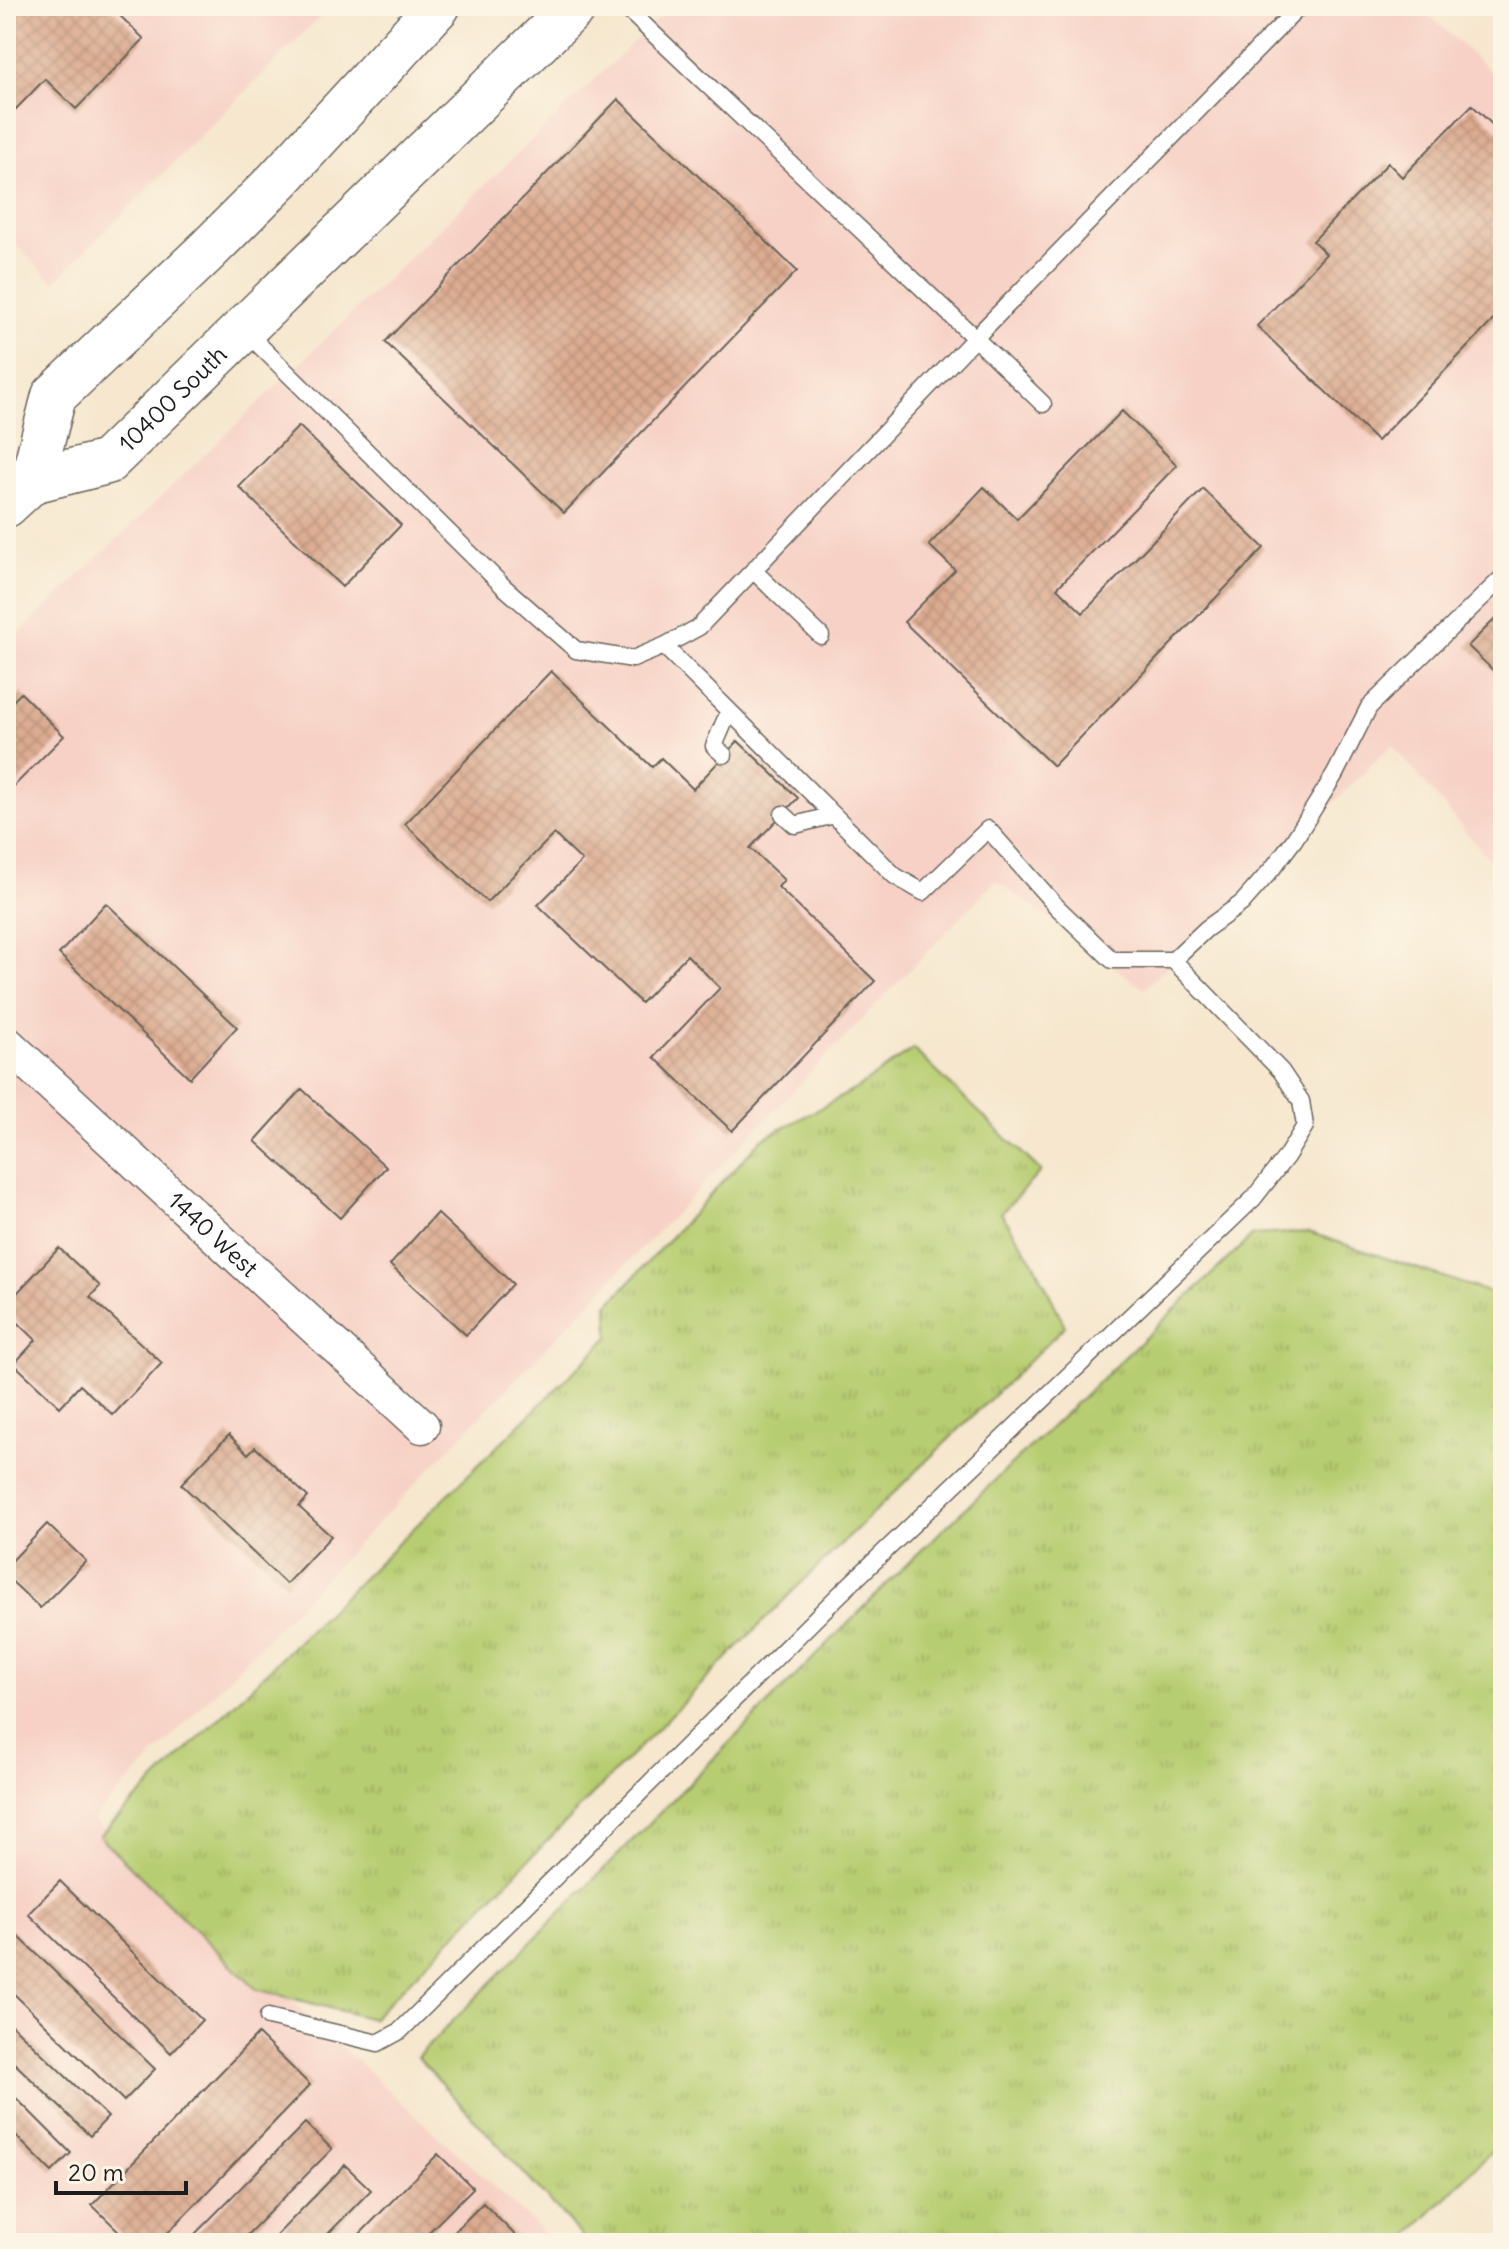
<svg xmlns="http://www.w3.org/2000/svg" width="1509" height="2249" viewBox="0 0 1509 2249" font-family="Delius,sans-serif">
<defs>
<pattern id="grass-tufts" width="24" height="20" patternUnits="userSpaceOnUse" patternTransform="scale(2)"><rect width="24" height="20" fill="#b7cd71"/><path d="M3 7l-1-3M5 7V3M7 7l1-3M15 17l-1-3M17 17v-4M19 17l1-3" fill="none" stroke="#9daf61"/></pattern>
<pattern id="building-cross-hatch" width="8" height="8" patternUnits="userSpaceOnUse" patternTransform="scale(2)"><rect width="8" height="8" fill="#dcab90"/><path d="M0 0l8 8M0 8l8-8" fill="none" stroke="#bc937c"/></pattern>
</defs>
<rect width="100%" height="100%" fill="#fcf5e5"/>
<filter id="ink" filterUnits="userSpaceOnUse"><feTurbulence type="fractalNoise" baseFrequency=".0125" numOctaves="2"/><feDisplacementMap in="SourceGraphic" scale="16" xChannelSelector="R" yChannelSelector="G"/><feConvolveMatrix kernelMatrix="1 2 1 2 8 2 1 2 1" color-interpolation-filters="sRGB"/></filter>
<filter id="wash" filterUnits="userSpaceOnUse"><feTurbulence type="fractalNoise" baseFrequency=".006" numOctaves="4" result="noise"/><feDisplacementMap in="SourceGraphic" scale="32" xChannelSelector="R" yChannelSelector="G"/><feGaussianBlur stdDeviation="1.8" result="paint"/><feColorMatrix in="noise" values="0 0 0 0 0 0 0 0 0 0 0 0 0 0 0 0 0 1.4 0 .05"/><feComposite in="paint" operator="in"/></filter>
<g filter="url(#wash)">
<rect width="100%" height="100%" fill="#f6e7ce"/>
<path fill="#f7d1c6" d="M6,6H331L54,282L6,235Z
M671,6H1419L1503,83V876L1392,745L1144,989L996,880L93,1819L555,2243H6V646Z"/>
<path fill="url(#grass-tufts)" stroke="#6a7446" stroke-width="2" d="M913,1049L1041,1171L1001,1213L1034,1262L1065,1326L796,1588L372,2019L256,1989L99,1836L609,1337L608,1305L762,1139L856,1089Z
M1308,1232L1503,1297V2139L1402,2243H588L417,2057L910,1561L1253,1235Z"/>
<g id="blocks">
<path fill="url(#building-cross-hatch)" d="M6,6H110L144,39L76,109L45,79L16,109L6,99Z
M618,99L797,271L564,513L385,342Z
M1472,105L1503,135V310L1377,441L1257,326L1326,254L1313,241L1388,163L1402,177Z
M1122,411L1177,465L1057,588L1083,613L1203,489L1264,548L1053,766L904,622L955,570L929,545L984,487L1017,519Z
M299,426L401,525L342,587L239,487Z
M1503,611V680L1468,646Z
M551,671L652,767L661,758L693,789L738,741L798,798L750,848L784,880L778,887L875,981L732,1131L654,1057L720,988L687,955L641,1003L538,905L582,861L554,834L487,902L405,824Z
M21,693L64,736L6,794V708Z
M106,903L237,1027L190,1078L59,954Z
M302,1089L386,1167L340,1218L255,1141Z
M437,1213L513,1284L466,1335L390,1265Z
M59,1248L100,1286L90,1297L162,1363L113,1415L80,1385L60,1407L14,1364L36,1340L6,1311V1305Z
M229,1435L248,1454L255,1447L308,1497L299,1507L331,1536L286,1584L181,1484Z
M47,1524L86,1561L40,1608L6,1576V1567Z
M60,1881L202,2020L171,2053L28,1914Z
M12,1930L155,2069L124,2101L6,1986V1936Z
M6,2019L108,2117L90,2136L6,2055Z
M258,2034L310,2085L158,2243H131L92,2205Z
M6,2088L71,2153L52,2172L6,2126Z
M305,2123L332,2149L239,2243H186Z
M438,2154L473,2188L418,2243H351Z
M345,2165L371,2190L319,2243H269Z
M483,2203L523,2243H443Z"/>
</g>
</g>
<g filter="url(#ink)">
<use href="#blocks" fill-opacity="0" stroke="#68635a" stroke-width="2"/>
<g fill="none" stroke-linecap="round" stroke-linejoin="round">
<defs>
<path id="lane" d="M245,331L505,588L576,650L633,659L664,646L699,627L975,338L624,6
M1043,404L975,338L1300,6
M754,571L821,636
M664,646L895,876L923,892L988,829L1057,907L1112,960H1173L1206,929L1242,903L1272,869L1294,840L1335,774L1369,707L1503,577
M724,755L714,746L729,711
M783,814L795,825L834,815
M268,2017L378,2043L400,2031L839,1595L1253,1199L1286,1157L1305,1126L1301,1101L1281,1071L1173,960"/>
<g id="street">
<path id="s1" d="M6,1043L422,1426"/>
</g>
<g id="primary">
<path d="M32,481L54,396L205,253L278,180L438,6"/>
<path id="s2" d="M6,505L32,481L107,462L575,6"/>
</g>
</defs>
<use href="#lane" stroke="#68635a" stroke-width="19"/>
<use href="#street" stroke="#68635a" stroke-width="37"/>
<use href="#primary" stroke="#68635a" stroke-width="47"/>
<use href="#lane" stroke="#fff" stroke-width="16"/>
<use href="#street" stroke="#fff" stroke-width="34"/>
<use href="#primary" stroke="#fff" stroke-width="44"/>
</g>
</g>
<g text-anchor="middle" dominant-baseline="central" stroke-width="6" stroke-linejoin="round" paint-order="stroke">
<g font-size="24" fill="#1c1c1c" stroke="#fcf5e5">
<text stroke="none"><textPath href="#s2" startOffset="204">10400 South</textPath></text>
<text stroke="none"><textPath href="#s1" startOffset="282">1440 West</textPath></text>
</g>
</g>
<rect width="1509" height="2249" fill="none" stroke="#fcf5e5" stroke-width="32"/>
<path d="M56 2181v12h130v-12" fill="none" stroke="#1c1c1c" stroke-width="4"/>
<text x="68" y="2181" font-size="24" fill="#1c1c1c" stroke="#fcf5e5" stroke-width="6" paint-order="stroke">20 m</text>
</svg>
